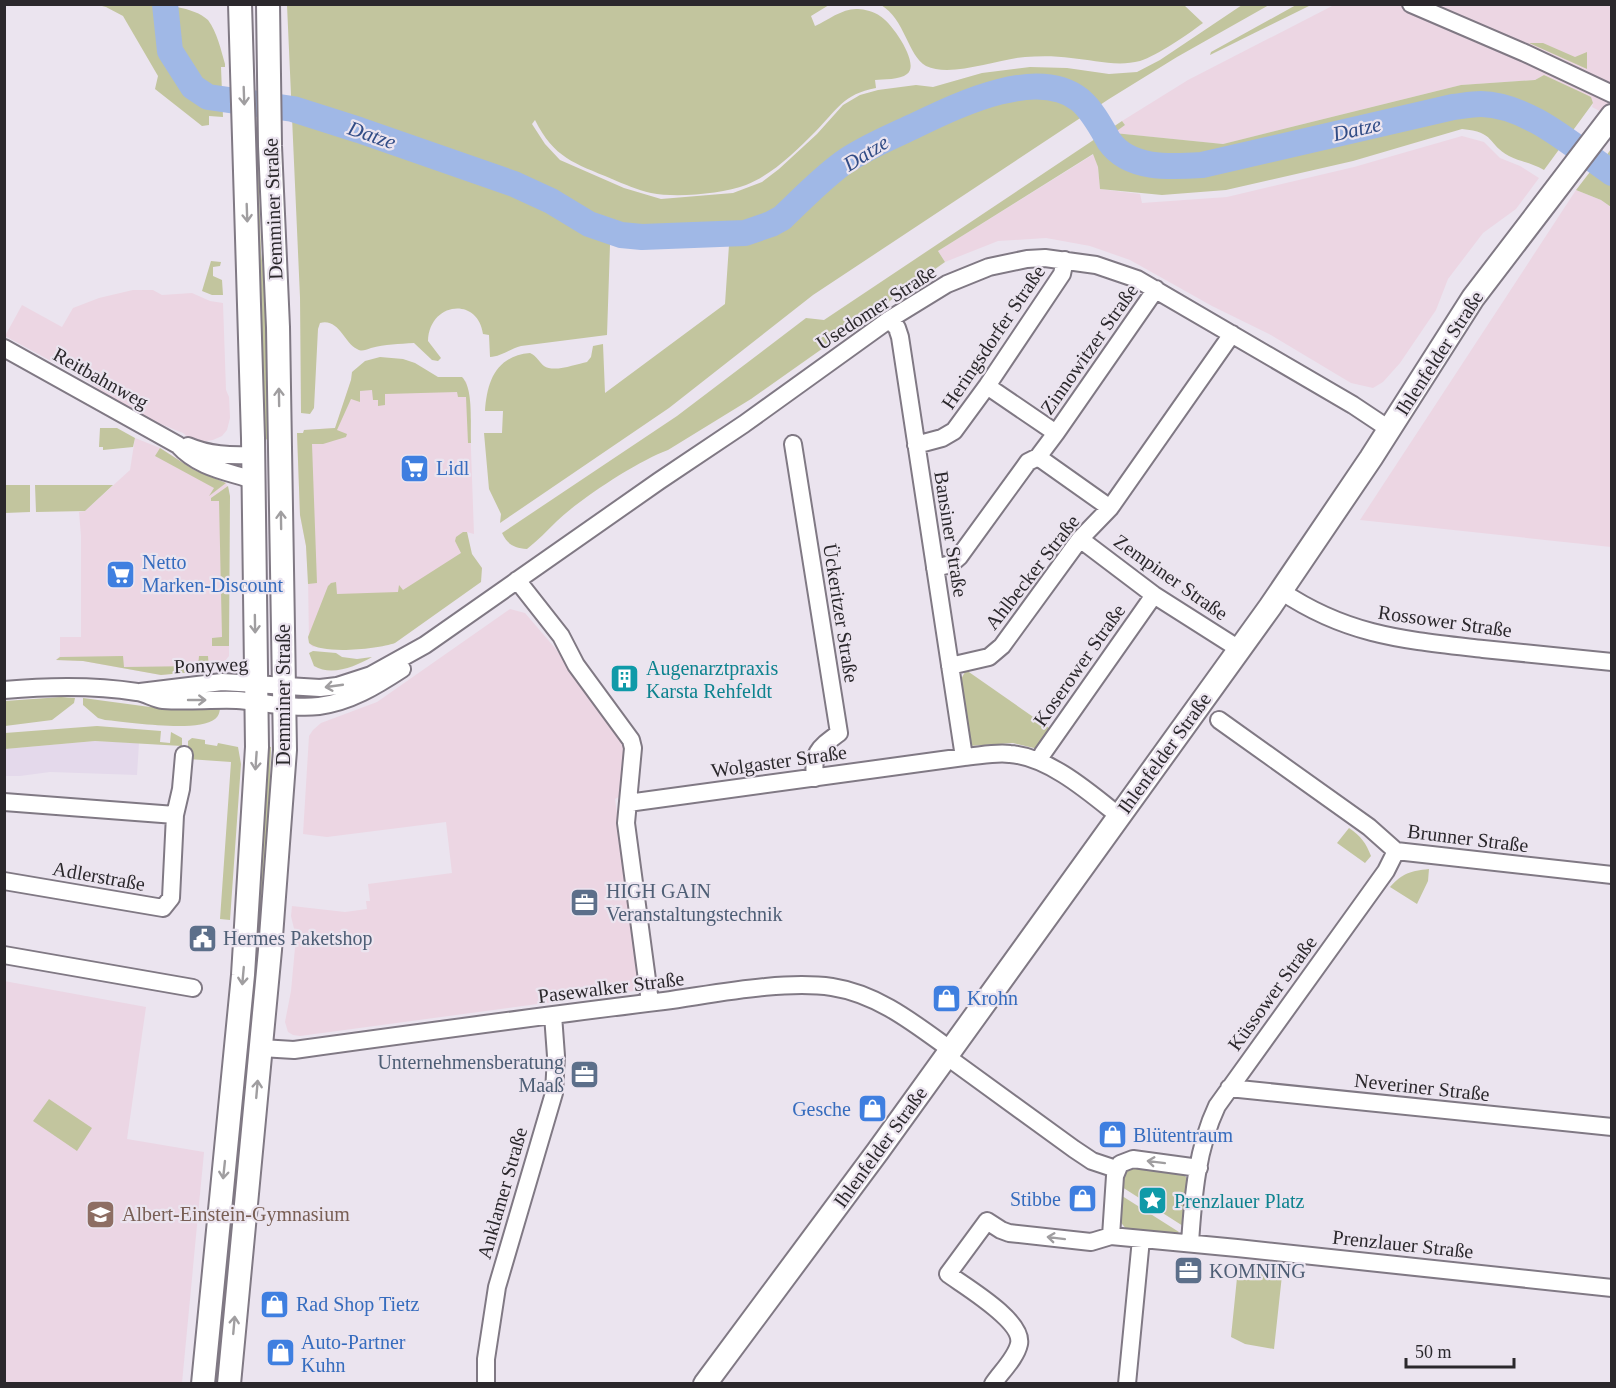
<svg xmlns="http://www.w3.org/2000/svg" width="1616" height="1388" viewBox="0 0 1616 1388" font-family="Georgia,serif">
<rect width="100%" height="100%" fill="#ebe4ef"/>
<path fill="#ecd6e3" d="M1334,5H1611V117L1592,107L1593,103L1590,97L1544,75L1535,80L1461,85L1223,144L1113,133L1125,125L1122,121L1188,80Z
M1462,136L1484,142L1500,158L1520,166L1539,178L1516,209L1483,233L1448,279L1436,310L1400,363L1383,382L1373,388L1351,383L1269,334L1212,306L1130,260L1090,246L1046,238L998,241L945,262L938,251L1094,154L1098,167L1100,189L1140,194L1142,203L1227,197L1354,167Z
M1576,190L1601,200L1611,207V547L1360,520Z
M133,290H153L162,295L192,293L210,301L223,303L226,390L229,397L230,418L227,430L222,436L213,440L199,442L189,438L183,433L158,423L100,390L88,381L5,336L22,305L62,327L73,308L99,298Z
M351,380L466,381L469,394L474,534L467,532L470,549L313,647L309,643L308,576L306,546L300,515L297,433H303L304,430L335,428Z
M135,438L160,448L203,475L226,483L229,491V656L225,661L204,671L161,675L83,661L56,660L60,656V637H81V536L79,512L85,511L130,470Z
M510,609L525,613L555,648L626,742L621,796L615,799L642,990L300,1036L293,1035L288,1032L285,1022L291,991L296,937L291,916L292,906L345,912L367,909L366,901H370L368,884L452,873L446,822L327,837L303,834L309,736L313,730L321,723L377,702Z"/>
<path fill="#e4d9eb" d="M95,741L139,743L137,775L50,772L20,776H5V749Z"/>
<path fill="#ebd6e4" d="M4,981L146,1007L127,1139L204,1152L182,1383L5,1382Z"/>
<path fill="#c2c59e" d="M98,5C127,4 187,0 208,20C217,32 221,50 225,64V67H221L223,117L209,116V125L202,126L155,89L158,76L123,16L106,7Z
M829,5L811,16L815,26C828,20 843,8 858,9C864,9 875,12 880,16C891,22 921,64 907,74C900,80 883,79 875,80L876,88C843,94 837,110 815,132C796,151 772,175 746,185C722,194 676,198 651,193C637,190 624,184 612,179C574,163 554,158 535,120L532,124L545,144L560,160L624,188L661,199L733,193L762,182L779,169L817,134L843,105L860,95L878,90L916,85L933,87L982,73L1030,67L1067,68L1109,74L1137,72L1160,60L1242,5H1269L1177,57L1109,99L813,295L669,408L500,523L501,514L489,489L484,433H502L503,411H485C487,381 496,356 530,353C537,356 539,362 544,366C554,373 576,364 587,362L591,357L593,346L603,344L605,393L725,304L729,245H610L607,335L521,346C510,349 500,357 490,357L489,335L483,334C478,296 429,302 428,341L441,358L438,361L432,360L414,343C399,344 385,344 371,348C365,350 362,352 357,349C344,343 339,318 320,323L318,329L314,408L310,414L301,413L300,297L287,5Z
M881,5H1184L1203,23C1187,35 1158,55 1140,61C1117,67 1094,60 1071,58C1057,56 1040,56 1025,57C998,59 951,78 926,66C908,56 905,19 881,5Z
M1296,5H1311L1210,55L1211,52Z
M1529,43H1543L1575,57L1587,52V69Z
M1544,75L1587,95L1591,97L1593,103L1544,170C1532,163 1521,162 1509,156C1487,144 1496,132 1462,129L1353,161L1226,190L1162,195L1100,189L1098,167L1093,154L938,251L945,262L751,399L668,450C638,461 581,498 557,521C547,531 538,540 527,549C514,548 508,545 502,533L677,416L806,318L824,320L1122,121L1125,125L1114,133L1223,144L1461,85L1535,80Z
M252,126L257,127L261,252L266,296L271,436L268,439L264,440Z
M1611,149V207L1601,200L1576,190L1593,168L1596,170Z
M211,261L221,262L220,266L213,267V276L222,280L223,295H212L202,291Z
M380,357L403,359L415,363L438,377H462C474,389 470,425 471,443H468L466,397H458L457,392L385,394V405L378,406V400H373L372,390L360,391V402L351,399L337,430L347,434L346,437L323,444H312L317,583L308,584L306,546L300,515L297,433H303L304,430L335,428L351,380L352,372L365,361Z
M100,428H117L135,438L133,447L103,450V447H99Z
M160,448L194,470L226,483L209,496L214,488L155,456Z
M5,485H30V512L5,513Z
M35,485H113L85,511L36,512Z
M228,486L230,496L229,646H212V638L222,637L219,501H211V498Z
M463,532H467L472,554L482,568L481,582L395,643C378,649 322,655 309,643L308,637L328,586L331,583L336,582L337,594L398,592L399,585L403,590L461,553L455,541L456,537Z
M313,651L336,653L342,657L357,659L372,657C356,666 332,677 314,666L309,653Z
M123,656L124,667L198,666L199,656H208L209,669L204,671L161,675L83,661L56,660L60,657Z
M966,670L1052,730L1038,749L1013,743L969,746L959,683Z
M61,697L75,698L74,703L52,720L5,726V701Z
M83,698L150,707H220C220,711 219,716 215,719C198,733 128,722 105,720L98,718L83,705Z
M97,726L161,731L160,742L170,743L171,732L182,738V746L95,741L5,749V733Z
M192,738L205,740V744L217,746L218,743L238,747L241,764L230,920L220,919L231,762L188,759V741Z
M265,746L271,747L266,912L250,1080L242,1079Z
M1349,828C1361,836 1366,843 1371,856L1365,863L1337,843Z
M1429,869L1428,881L1417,904L1390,887C1403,873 1410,871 1429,869Z
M241,1094L249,1095L222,1383L217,1384L224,1306L226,1242Z
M49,1099L92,1128L77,1151L33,1121Z
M1129,1165L1183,1173L1188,1180L1183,1226L1122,1187V1174Z
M1119,1194L1179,1232L1176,1234L1127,1230L1118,1219Z
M1255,1262L1283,1266L1274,1349L1245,1344L1231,1337L1238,1268L1254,1269Z"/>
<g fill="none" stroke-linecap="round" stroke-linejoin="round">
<path stroke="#a0b8e6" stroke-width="26" d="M165,4L170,51L193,87L208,97L293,109L359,130L514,184L551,201L589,224L621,235L642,237L745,233L771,224L782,218C802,199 821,179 843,163C864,148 889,138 912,127C954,107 1036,65 1080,100C1092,110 1101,127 1109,141C1129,170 1171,167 1202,165L1453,107C1462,106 1472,104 1481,104C1529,105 1574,147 1612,173"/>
<defs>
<path id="street" d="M1411,4L1525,53L1612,94
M890,319L897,328L900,337L964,757
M4,348L178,445C199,468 226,471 253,480
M987,386L1056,433
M793,444L839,733C819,748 812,752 815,778
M916,445L942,438L954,431L987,386L1062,274L1065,260
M188,446C209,455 230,456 253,455
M1038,457L1110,508
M1080,539L1154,595L1239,649
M935,568L951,564L959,557L1028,462L1038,457L1056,433L1156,289
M517,580L561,636L576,665L631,740L633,748L626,823L650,1002
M1281,591C1348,636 1405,640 1483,649C1526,653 1569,658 1612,662
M950,666L989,657L1002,646L1080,539L1110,508L1232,334
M4,690C49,686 93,685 137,692C146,693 154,699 163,700C187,702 212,699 237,700C263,702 292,709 319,706C350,702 376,686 402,669
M140,692L222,682L320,688L337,686L371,675L425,645L659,481L744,424L890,319L947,284L989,267L1027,259L1045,258L1096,265L1137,279L1353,405L1389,429
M1219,720L1369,827L1396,851L1612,875
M1039,761L1043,753L1154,595
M4,802L175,815
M628,803L964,757C979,756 995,752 1010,754C1049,757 1089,792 1119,816
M4,881L163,908L171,898L175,815L181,789L184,755
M4,955L193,988
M261,1048L294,1050C417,1033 540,1016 664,1001C715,994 782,980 832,987C878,994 915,1024 951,1050
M946,1056L1074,1149L1092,1161L1116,1169
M1229,1088L1612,1127
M1111,1236L1115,1176L1120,1164L1133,1159L1199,1168
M1190,1243C1193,1197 1197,1148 1217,1106L1386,871L1396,851
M486,1384V1359L497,1287L554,1093L556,1056L553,1015
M993,1384C1001,1372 1016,1358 1019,1344C1024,1321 966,1287 948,1274L987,1221L1001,1230L1009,1233L1091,1242L1111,1236L1237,1248L1612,1288
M1127,1384L1141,1239"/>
<path id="secondary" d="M203,1384L243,975L257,747L253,438L240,4
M229,1384L270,950L285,750L278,327L270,146L268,4
M705,1384L878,1151L1270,607L1371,458L1473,298L1612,116"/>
</defs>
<use href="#street" stroke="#807984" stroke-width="20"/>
<use href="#secondary" stroke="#807984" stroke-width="26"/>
<use href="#street" stroke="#fff" stroke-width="16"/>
<use href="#secondary" stroke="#fff" stroke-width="22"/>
</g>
<defs><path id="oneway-shaft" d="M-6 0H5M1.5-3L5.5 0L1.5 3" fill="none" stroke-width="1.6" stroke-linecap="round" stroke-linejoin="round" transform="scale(1.5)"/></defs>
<g stroke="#a09ea0">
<use href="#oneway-shaft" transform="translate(244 96) rotate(88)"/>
<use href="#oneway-shaft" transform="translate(247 213) rotate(88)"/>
<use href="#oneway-shaft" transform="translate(279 397) rotate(-91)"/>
<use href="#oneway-shaft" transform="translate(281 520) rotate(-91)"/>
<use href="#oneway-shaft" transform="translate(255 624) rotate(89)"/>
<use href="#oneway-shaft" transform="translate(334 686) rotate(172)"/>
<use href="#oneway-shaft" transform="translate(197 700)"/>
<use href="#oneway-shaft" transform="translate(256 761) rotate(94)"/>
<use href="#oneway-shaft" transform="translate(243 976) rotate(95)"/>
<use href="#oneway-shaft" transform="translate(257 1089) rotate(-85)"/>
<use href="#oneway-shaft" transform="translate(1156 1162) rotate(-173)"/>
<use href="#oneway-shaft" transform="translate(224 1170) rotate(96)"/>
<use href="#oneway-shaft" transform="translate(1056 1238) rotate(-173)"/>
<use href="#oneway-shaft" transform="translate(234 1325) rotate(-85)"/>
</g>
<defs>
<symbol id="supermarket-square" viewBox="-11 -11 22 22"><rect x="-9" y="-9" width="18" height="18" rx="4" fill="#3f7fe0" stroke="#ebe4ef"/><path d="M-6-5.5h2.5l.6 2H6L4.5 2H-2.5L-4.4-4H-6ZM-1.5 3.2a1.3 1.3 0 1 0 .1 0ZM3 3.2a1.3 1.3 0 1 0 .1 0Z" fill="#fff"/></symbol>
<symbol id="building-square" viewBox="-11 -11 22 22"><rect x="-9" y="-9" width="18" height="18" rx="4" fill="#0f9aa8" stroke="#ebe4ef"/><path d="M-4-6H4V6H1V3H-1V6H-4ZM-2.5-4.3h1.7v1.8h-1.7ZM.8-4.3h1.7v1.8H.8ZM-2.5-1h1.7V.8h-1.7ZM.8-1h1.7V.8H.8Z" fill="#fff"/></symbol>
<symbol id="office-square" viewBox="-11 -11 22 22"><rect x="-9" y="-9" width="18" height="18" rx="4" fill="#5c6f8a" stroke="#ebe4ef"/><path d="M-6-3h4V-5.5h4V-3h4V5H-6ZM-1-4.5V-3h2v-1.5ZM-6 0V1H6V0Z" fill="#fff"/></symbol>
<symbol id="civic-square" viewBox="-11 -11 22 22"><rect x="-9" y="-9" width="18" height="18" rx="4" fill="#5c6f8a" stroke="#ebe4ef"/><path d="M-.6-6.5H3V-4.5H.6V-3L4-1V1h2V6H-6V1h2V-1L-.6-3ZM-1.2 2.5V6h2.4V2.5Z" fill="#fff"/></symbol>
<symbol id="shop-square" viewBox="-11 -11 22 22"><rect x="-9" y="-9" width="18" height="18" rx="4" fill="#3f7fe0" stroke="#ebe4ef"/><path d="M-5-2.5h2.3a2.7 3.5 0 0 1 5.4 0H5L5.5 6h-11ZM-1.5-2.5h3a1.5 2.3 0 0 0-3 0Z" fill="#fff"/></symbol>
<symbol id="sight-square" viewBox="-11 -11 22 22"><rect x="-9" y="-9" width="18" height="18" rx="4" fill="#0f9aa8" stroke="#ebe4ef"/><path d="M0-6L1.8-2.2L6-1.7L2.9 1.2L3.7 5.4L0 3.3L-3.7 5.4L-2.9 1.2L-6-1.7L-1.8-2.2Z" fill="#fff"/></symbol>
<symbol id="school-square" viewBox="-11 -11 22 22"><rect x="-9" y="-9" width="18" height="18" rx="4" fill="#8d6e63" stroke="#ebe4ef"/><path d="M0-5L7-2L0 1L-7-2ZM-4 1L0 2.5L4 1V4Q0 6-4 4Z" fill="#fff"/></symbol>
</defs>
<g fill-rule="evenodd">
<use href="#supermarket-square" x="398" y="452" width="33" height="33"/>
<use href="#supermarket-square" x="104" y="558" width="33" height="33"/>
<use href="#building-square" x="608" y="662" width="33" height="33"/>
<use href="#office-square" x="568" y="886" width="33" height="33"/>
<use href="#civic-square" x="186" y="922" width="33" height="33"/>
<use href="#shop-square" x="930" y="982" width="33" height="33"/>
<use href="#office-square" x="568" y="1058" width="33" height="33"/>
<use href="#shop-square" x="856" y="1092" width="33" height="33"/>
<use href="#shop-square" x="1096" y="1118" width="33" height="33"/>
<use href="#shop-square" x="1066" y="1182" width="33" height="33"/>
<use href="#sight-square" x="1136" y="1184" width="33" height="33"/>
<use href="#school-square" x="84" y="1198" width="33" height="33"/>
<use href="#office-square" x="1172" y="1254" width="33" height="33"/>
<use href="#shop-square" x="258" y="1288" width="33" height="33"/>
<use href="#shop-square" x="264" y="1336" width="33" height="33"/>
</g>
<g text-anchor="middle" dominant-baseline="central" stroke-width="4.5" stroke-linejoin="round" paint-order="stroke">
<g font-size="20" fill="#2b282c" stroke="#ebe4ef">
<text transform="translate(273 209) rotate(-92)">Demminer Straße</text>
<text transform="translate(876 307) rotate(-33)">Usedomer Straße</text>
<text transform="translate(993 337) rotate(-56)">Heringsdorfer Straße</text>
<text transform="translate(1089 349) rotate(-55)">Zinnowitzer Straße</text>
<text transform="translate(1439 353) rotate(-57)">Ihlenfelder Straße</text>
<text transform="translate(101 378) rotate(29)">Reitbahnweg</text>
<text transform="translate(951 534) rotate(81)">Bansiner Straße</text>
<text transform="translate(1032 572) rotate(-52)">Ahlbecker Straße</text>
<text transform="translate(1171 577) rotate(35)">Zempiner Straße</text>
<text transform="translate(841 613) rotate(81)">Ückeritzer Straße</text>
<text transform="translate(1445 621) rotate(8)">Rossower Straße</text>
<text transform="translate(211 665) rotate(-2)">Ponyweg</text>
<text transform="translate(1079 665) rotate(-55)">Koserower Straße</text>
<text transform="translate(283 695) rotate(-90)">Demminer Straße</text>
<text transform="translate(1164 753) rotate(-54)">Ihlenfelder Straße</text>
<text transform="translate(779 761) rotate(-8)">Wolgaster Straße</text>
<text transform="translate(1468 838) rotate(7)">Brunner Straße</text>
<text transform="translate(99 876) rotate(10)">Adlerstraße</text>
<text transform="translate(611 987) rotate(-7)">Pasewalker Straße</text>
<text transform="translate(1272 993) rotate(-54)">Küssower Straße</text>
<text transform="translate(1422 1087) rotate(6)">Neveriner Straße</text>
<text transform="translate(880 1147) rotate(-54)">Ihlenfelder Straße</text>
<text transform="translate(502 1193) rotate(-74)">Anklamer Straße</text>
<text transform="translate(1403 1244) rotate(6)">Prenzlauer Straße</text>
</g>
<g font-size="20" fill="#366cbe" stroke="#ebe4ef" text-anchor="start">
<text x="436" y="468">Lidl</text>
<text x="142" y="562">Netto<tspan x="142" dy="23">Marken-Discount</tspan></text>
<text x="967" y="998">Krohn</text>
<text x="851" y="1109" text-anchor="end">Gesche</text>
<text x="1133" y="1135">Blütentraum</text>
<text x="1061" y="1199" text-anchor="end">Stibbe</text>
<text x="296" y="1304">Rad Shop Tietz</text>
<text x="301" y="1342">Auto-Partner<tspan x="301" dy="23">Kuhn</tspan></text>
</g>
<g font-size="20" fill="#0d838f" stroke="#ebe4ef" text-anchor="start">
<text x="646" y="668">Augenarztpraxis<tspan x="646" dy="23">Karsta Rehfeldt</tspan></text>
<text x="1174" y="1201">Prenzlauer Platz</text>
</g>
<g font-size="20" fill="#4e5e75" stroke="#ebe4ef" text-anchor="start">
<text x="606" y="891">HIGH GAIN<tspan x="606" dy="23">Veranstaltungstechnik</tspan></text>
<text x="223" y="938">Hermes Paketshop</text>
<text x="564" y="1062" text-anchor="end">Unternehmensberatung<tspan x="564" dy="23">Maaß</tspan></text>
<text x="1209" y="1271">KOMNING</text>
</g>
<g font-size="20" fill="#785e54" stroke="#ebe4ef" text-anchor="start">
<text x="122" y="1214">Albert-Einstein-Gymnasium</text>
</g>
<g font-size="21" font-style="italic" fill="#314c86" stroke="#ebe4ef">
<text transform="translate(1357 129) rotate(-13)">Datze</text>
<text transform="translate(372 135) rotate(19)">Datze</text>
<text transform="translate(866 153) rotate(-32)">Datze</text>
</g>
</g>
<rect width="1616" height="1388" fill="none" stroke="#2b282c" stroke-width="12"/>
<path d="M1406 1358v9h108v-9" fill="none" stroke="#2b282c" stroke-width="3"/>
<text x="1415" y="1358" font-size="18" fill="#2b282c" stroke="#ebe4ef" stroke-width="4.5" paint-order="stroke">50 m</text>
</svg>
